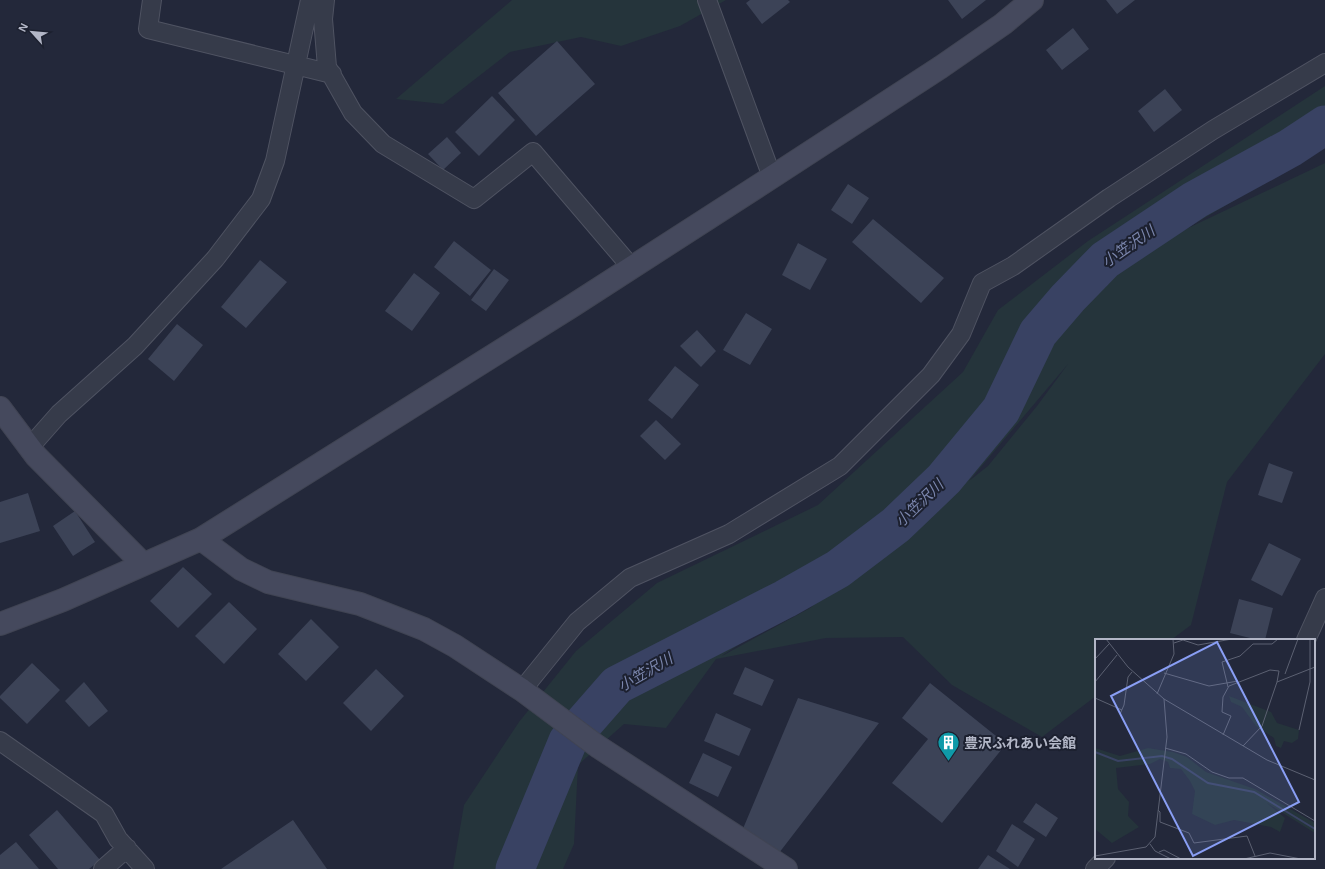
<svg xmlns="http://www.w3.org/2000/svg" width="1325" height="869" viewBox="0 0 1325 869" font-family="Arial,'Noto Sans JP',sans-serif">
<rect width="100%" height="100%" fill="#23283a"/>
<path fill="#25343b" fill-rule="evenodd" d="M512,0H726L680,26L621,46L581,37L510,52L443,104L396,99Z
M1325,86V147L1184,230L1325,163V354L1227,482L1191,625L1171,640H1096V696L1042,737L952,685L903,637L826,638L716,659L666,728L624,724L578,765L574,844L563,869H453L464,805L519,722L576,651L657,583L818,505L963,372L998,310L1088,241ZM1068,364L1037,406L988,466L969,481ZM875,556L810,608L722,656L723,655Z"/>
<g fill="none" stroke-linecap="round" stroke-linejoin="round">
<path stroke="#394263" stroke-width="39" d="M515,869L568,741L617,685L785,599L838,569L896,525L944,479L1001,410L1038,333L1068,298L1105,260L1195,200L1290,148L1325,125"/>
</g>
<path fill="#3c4357" d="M750,0H788L790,2L762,24L746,3Z
M948,0H986L962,19Z
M1106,0H1135L1117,14Z
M1073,28L1089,49L1062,70L1046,50Z
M557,41L595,84L536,136L498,93Z
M1165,89L1182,110L1154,132L1138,111Z
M492,96L515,120L479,156L455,132Z
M447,137L461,153L443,170L428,154Z
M848,184L869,198L852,224L831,210Z
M873,219L944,278L921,303L852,242Z
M454,241L491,270L470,296L434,267Z
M798,243L827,259L810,290L782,275Z
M260,260L287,282L246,328L221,307Z
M494,269L509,280L486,311L471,300Z
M414,273L440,293L412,331L385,311Z
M746,313L772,329L750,365L723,350Z
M177,324L203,345L174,381L148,359Z
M697,330L716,351L701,367L680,346Z
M675,366L699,385L672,419L648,400Z
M656,420L681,444L665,460L640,436Z
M1269,463L1293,472L1282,503L1258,495Z
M28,493L40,531L0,543V502Z
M75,511L95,542L73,556L53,526Z
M1269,543L1301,559L1282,596L1251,580Z
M183,567L212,594L178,628L150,601Z
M1239,599L1273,608L1265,640H1258L1230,633Z
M229,602L257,629L224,664L195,636Z
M311,619L339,647L306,681L278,654Z
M32,663L60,690L27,724L0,698V696Z
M745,667L774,680L762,706L733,694Z
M376,669L404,696L371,731L343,703Z
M84,682L108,711L89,727L65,701Z
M930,683L1006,744L942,823L892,783L928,739L902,718Z
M798,698L879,723L779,853L742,831Z
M716,713L751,729L739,756L704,741Z
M703,753L732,767L718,797L689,783Z
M1036,803L1058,818L1046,837L1023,822Z
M57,810L100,860L89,869H58L29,835Z
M293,820L327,869H221Z
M1012,824L1035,839L1018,867L996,851Z
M16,842L39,869H0V855Z
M988,855L1010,869H978Z"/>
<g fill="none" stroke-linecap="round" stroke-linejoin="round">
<defs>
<path id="street" d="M152,0L148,29L332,74
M325,0L323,19L327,67L353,113L383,144L474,199L533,152L632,268
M707,0L772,177
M29,448L59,414L135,346L215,259L261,199L275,161L310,0
M1306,640L1325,598
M522,690L577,622L630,578L729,534L840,466L931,375L961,334L982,283L1013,266L1109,198L1213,130L1325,63
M0,741L104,814L118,839L145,869
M103,869L127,848
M1095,869L1106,858"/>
<path id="secondary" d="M0,408L36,456L143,564
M201,539L241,569L268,582L360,604L424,629L455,646L522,690L597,746L786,869
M0,624L63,600L201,539L572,306L772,177L941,67L1003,24L1032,0"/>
</defs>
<use href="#street" stroke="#4f5362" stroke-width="20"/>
<use href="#secondary" stroke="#404453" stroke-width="24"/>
<use href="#street" stroke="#363b4a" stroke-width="18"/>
<use href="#secondary" stroke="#45495d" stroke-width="22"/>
</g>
<defs>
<symbol id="building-pin" viewBox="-11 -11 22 30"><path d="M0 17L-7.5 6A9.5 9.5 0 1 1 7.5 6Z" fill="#0f9aa8" stroke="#1c202f"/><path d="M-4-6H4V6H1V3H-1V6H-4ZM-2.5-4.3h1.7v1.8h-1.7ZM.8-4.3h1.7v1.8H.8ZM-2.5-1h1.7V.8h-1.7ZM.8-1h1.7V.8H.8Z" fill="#fff"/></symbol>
</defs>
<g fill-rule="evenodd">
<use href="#building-pin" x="936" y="730" width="25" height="34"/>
</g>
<g text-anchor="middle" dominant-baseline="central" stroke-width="4" stroke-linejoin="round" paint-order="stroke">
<g font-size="14" font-weight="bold" fill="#b2b6c6" stroke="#1c202f" text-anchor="start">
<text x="964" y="743">豊沢ふれあい会館</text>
</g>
<g font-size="15" font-style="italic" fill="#7b86ad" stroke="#1c202f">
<text transform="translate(1128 246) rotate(-35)">小笠沢川</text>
<text transform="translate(919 503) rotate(-44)">小笠沢川</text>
<text transform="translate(645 672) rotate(-30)">小笠沢川</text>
</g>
</g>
<g transform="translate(1095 639)">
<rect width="220" height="220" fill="#23283a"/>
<path d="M134,57L176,73L182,84L204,91L203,100L197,104L189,102L186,109L181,107L179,99L161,87L147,68L136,63ZM0,109L25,117L53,109L78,113L92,118L111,133L160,150L220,184V194L172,164L190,179L185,193L176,188L139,181L120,186L97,175L100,152L95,142L86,130L75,129L73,123L65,120L55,125L21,129L23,150L34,163L33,177L44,188L17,204L0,190Z" fill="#25343b"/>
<path fill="none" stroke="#394263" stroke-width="2" d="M0,113L23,122L67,117L77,120L113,144L159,153L220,190"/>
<path fill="none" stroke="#5c6172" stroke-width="1" d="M11,0L33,28L69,60L172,121L220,141M79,4L88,1L103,6L137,0M0,20L14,5M69,34L114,47L143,42M190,35L203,0M0,43L22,16M133,48L127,23L145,17L158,5H177L183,0M62,55L79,15L78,0M0,59L27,71M25,75L29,66L33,38L37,33M204,91L215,43V0M128,96L136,77L127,73L128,58L134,47L175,31L184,32L182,43M148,107L167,87L182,43L220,28M70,109L91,115L117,133L134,139H148L220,182M63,171L65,173V183L94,194L99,204L152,197L160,217M55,205L60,212L76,220M64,213L69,211L86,220M0,217L51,208L60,198L72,98L69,60M149,220L175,214L206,220"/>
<path fill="#899ef4" fill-opacity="0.15" stroke="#899ef4" stroke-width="2" d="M122,3L204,163L98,217L16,57Z"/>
<rect width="220" height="220" fill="none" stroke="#b2b6c6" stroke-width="2"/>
</g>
<g transform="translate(32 32) rotate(297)" stroke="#1c202f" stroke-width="3" paint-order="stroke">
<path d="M0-3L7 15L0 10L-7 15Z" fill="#b2b6c6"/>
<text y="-6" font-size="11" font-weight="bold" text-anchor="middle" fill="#b2b6c6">N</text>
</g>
</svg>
